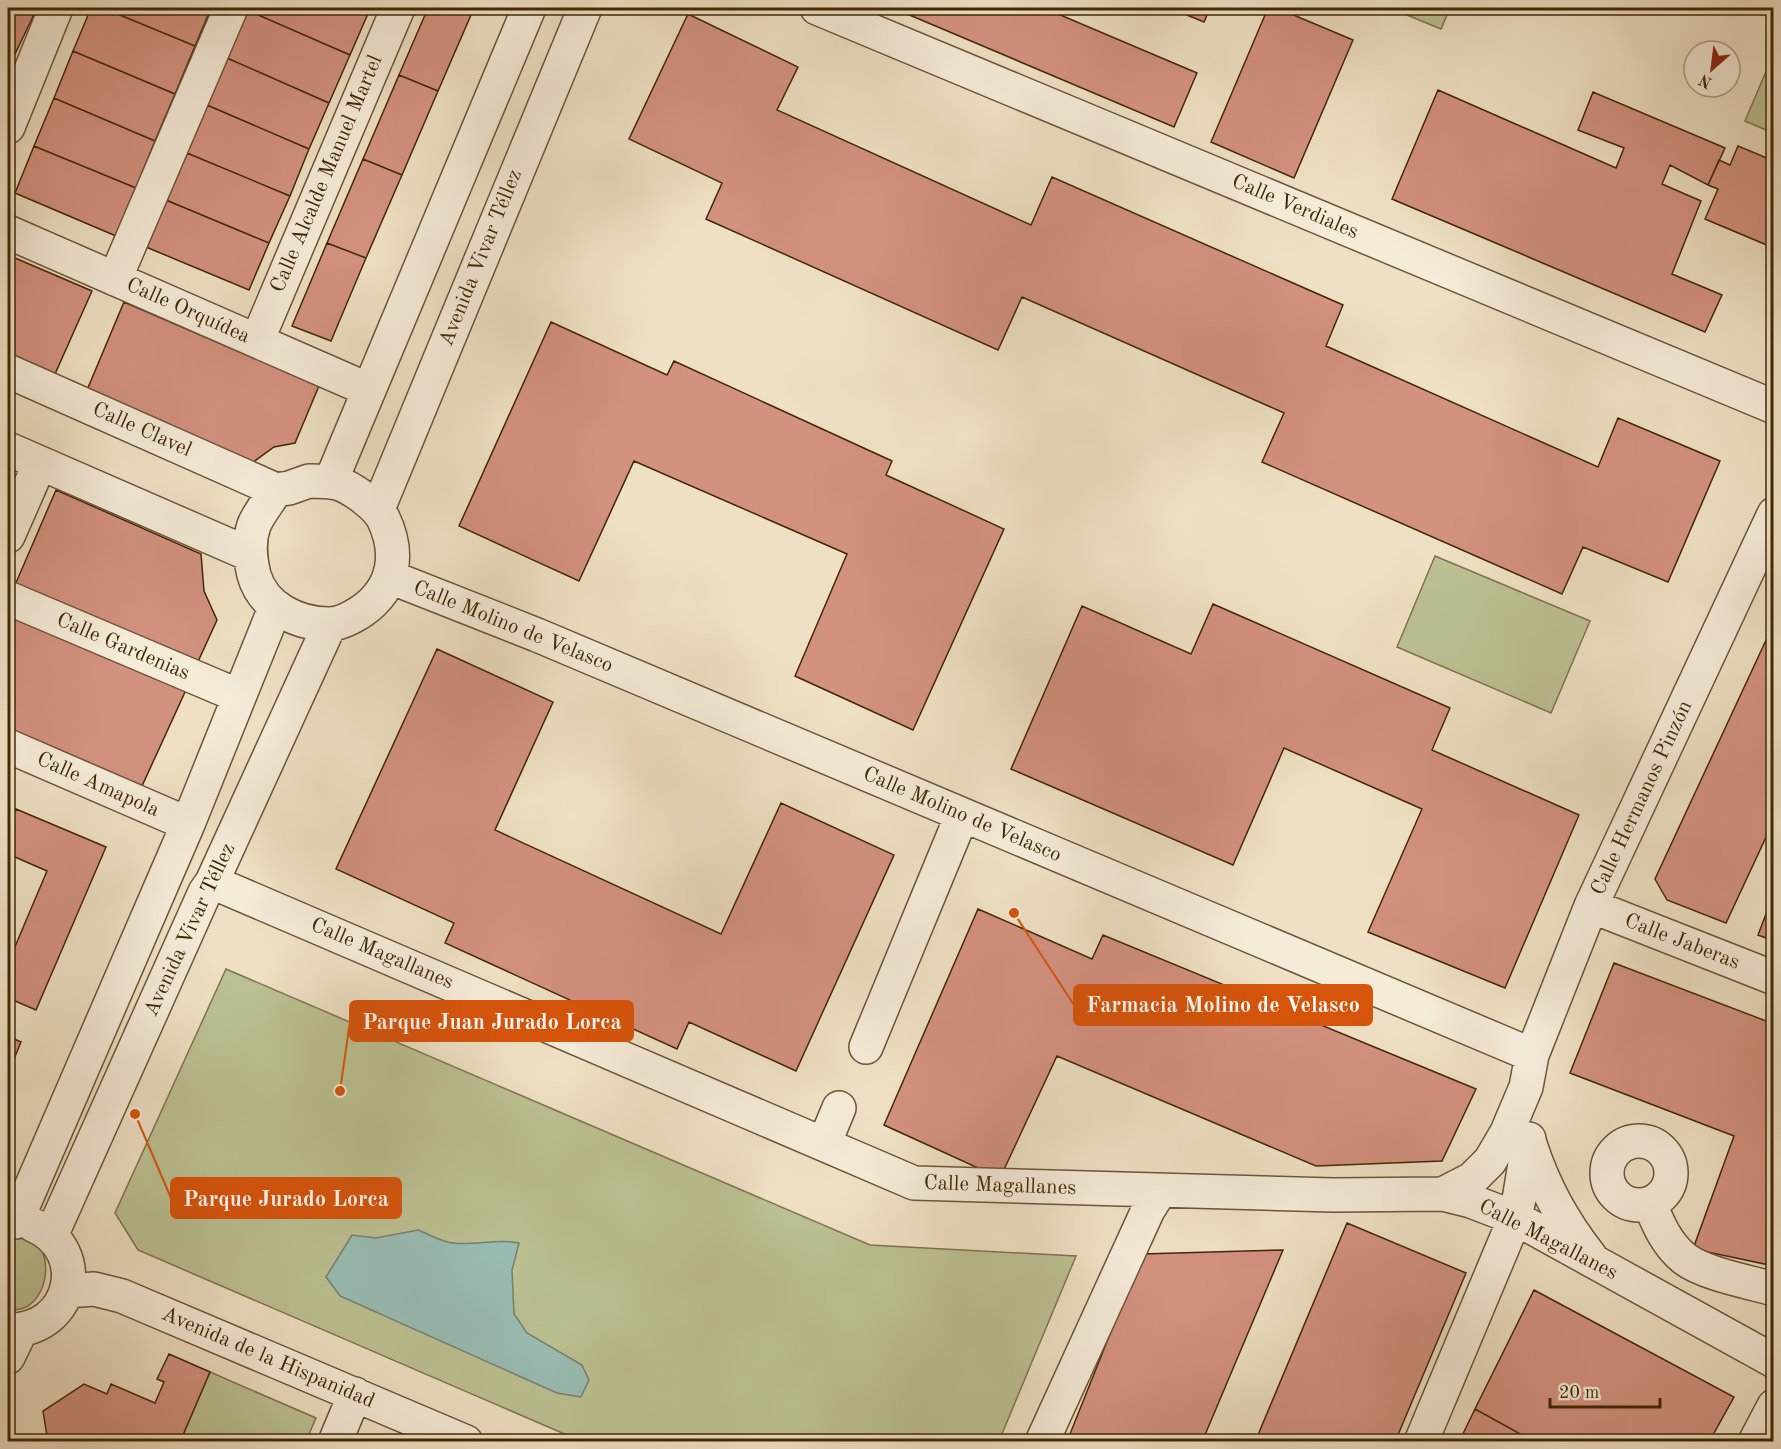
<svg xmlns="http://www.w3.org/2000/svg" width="1781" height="1449" viewBox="0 0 1781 1449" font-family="'Old Standard TT',serif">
<rect width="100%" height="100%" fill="#efe0c5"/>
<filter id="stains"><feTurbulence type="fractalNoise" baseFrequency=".00333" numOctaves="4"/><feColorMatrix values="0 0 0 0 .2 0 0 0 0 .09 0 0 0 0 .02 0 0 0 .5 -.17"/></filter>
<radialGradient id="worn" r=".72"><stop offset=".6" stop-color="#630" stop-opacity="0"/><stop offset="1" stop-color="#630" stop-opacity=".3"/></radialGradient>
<path fill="#bcc193" stroke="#7e744c" stroke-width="1.5" d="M1390,8H1450L1441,29Z
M1773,55L1774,133H1773L1745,121Z
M1435,556L1590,621L1551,713L1397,647Z
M226,969L870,1245L1076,1256L999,1441L583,1442L138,1250L115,1213Z
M14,1235C18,1236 25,1236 29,1237C54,1250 49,1295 26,1307C21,1310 14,1310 8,1310V1237Z
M210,1372L316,1418L306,1441L180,1442Z"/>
<path fill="#9abdb5" stroke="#76816e" stroke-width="1.5" d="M418,1230C429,1234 441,1242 453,1243C475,1246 497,1238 519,1243L512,1270L514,1314L527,1333L582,1365L589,1380L581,1397L557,1393L340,1296L326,1277L352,1235L376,1238Z"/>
<path fill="#d39180" stroke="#402804" stroke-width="1.5" d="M8,8H37L15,54L8,51Z
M91,8H103L195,46L175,94L73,51Z
M103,8H211L195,46Z
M248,8H367L370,9L350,55L247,10Z
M428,8H474L438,91L399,75Z
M893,8H1044L1197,73L1174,127Z
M1170,8H1210L1204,22Z
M1268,8H1277L1353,40L1294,178L1211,142Z
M247,10L350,55L329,103L227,58Z
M688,14L798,67L777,110L1031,225L1052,177L1343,305L1326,346L1598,467L1618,418L1720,461L1668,582L1583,547L1562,594L1262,462L1284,413L1022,297L998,350L706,219L722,183L629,139Z
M73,51L175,94L155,141L54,98Z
M227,58L329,103L309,149L207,105Z
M399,75L438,91L402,175L363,159Z
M1438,90L1616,168L1624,148L1578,130L1593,92L1725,148L1708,185L1670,165L1662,184L1701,201L1672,274L1722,295L1705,332L1392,199Z
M54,98L155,141L136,188L34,146Z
M207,105L309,149L290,196L187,153Z
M34,146L136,188L116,236L15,193Z
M1738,146L1774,161V248L1705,219L1718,189L1708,185L1719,160L1730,165Z
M187,153L290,196L269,243L166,200Z
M363,159L402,175L366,258L327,243Z
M166,200L269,243L249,290L146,247Z
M327,243L366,258L331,341L292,326Z
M8,255L92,291L55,374L8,353Z
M124,302L319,386L295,443L274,447L252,463L87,390Z
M551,322L667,375L674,361L892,461L886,475L1004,529L913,730L795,676L847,554L634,461L579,581L459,526Z
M56,490L201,554L204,591L217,620L196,666L15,585Z
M1213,604L1450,708L1432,750L1579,815L1505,988L1368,932L1422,809L1284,748L1233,865L1011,769L1082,606L1191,654Z
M8,612L186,690L142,786L8,728Z
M1774,623V820L1726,923L1667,900L1655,879Z
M437,649L553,702L495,830L721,934L781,803L894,855L796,1071L689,1022L677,1049L445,943L454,923L336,869Z
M16,809L106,847L36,1010L8,998V946L14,949L47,871L8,854V828Z
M1774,893V941L1758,935Z
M978,909L1092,959L1103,935L1476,1089L1442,1161L1316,1166L1057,1056L1000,1178L884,1125Z
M1614,963L1774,1024V1266L1693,1249L1734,1136L1570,1073Z
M8,1036L21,1042L8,1074Z
M1347,1223L1466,1273L1395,1442H1255Z
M1283,1250L1202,1442H1075L1068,1439L1142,1254Z
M1534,1290L1734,1397L1709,1442H1535L1475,1409Z
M169,1354L210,1372L180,1442H48L43,1411L84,1384L107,1394L111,1384L155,1403L164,1382L157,1379Z
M1475,1409L1535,1442H1459Z"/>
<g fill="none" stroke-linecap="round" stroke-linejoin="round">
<defs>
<path id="minor" d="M817,8L1774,407
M8,127L56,8
M8,232L369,390
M115,279L231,8
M257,341L398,8
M8,371L276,490
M8,449L249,554
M309,481C336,481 342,482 364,498C372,505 378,509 383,518C400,553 395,588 362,611C353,617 340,624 329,624C297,624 263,607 254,575C250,558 248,542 254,525C259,513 269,501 276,490L289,488Z
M331,481L529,8
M378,509L585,8
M8,536L40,463
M390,577L537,635L1532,1055
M8,598L239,696
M8,746L188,824
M212,882L914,1183L1333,1195L1443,1194L1471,1201L1515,1218L1774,1361
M1591,906L1774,978
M866,1047L962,815
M1607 1173a32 32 0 1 1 64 0a32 32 0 1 1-64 0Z
M824,1144L839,1108
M1530,1144C1543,1185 1563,1222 1590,1256
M1443,1194L1472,1179L1490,1161L1507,1132L1526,1087L1532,1055L1591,906L1774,514
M1650,1204C1658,1224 1667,1245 1685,1259C1705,1274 1749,1282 1774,1289
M16,1222L188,824L275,608
M51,1236L205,892L212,882L330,624
M67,1291L94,1289L122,1296L466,1442
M8,1330C73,1332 92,1250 33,1225
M8,1357L21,1330
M335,1442L355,1394
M1042,1442L1148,1210L1160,1191
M1421,1442L1515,1218L1520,1194L1529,1139
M1755,1442L1774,1406"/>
</defs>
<use href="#minor" stroke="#6c5634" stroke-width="36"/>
<use href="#minor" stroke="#f5ebd9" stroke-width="33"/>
</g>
<g text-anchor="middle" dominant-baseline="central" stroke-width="4.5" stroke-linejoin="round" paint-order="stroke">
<g font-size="21" fill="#402804" stroke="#f5ebd9">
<text transform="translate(327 174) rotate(-67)">Calle Alcalde Manuel Martel</text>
<text transform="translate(1295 207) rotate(23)">Calle Verdiales</text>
<text transform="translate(481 258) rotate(-68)">Avenida Vivar Téllez</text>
<text transform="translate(188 311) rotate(24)">Calle Orquídea</text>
<text transform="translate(142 430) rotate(24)">Calle Clavel</text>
<text transform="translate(513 627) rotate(22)">Calle Molino de Velasco</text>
<text transform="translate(123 647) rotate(23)">Calle Gardenias</text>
<text transform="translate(98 785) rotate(24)">Calle Amapola</text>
<text transform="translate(1642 798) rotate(-65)">Calle Hermanos Pinzón</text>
<text transform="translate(962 815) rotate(23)">Calle Molino de Velasco</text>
<text transform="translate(190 930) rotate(-65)">Avenida Vivar Téllez</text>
<text transform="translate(1682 942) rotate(21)">Calle Jaberas</text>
<text transform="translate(382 954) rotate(23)">Calle Magallanes</text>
<text transform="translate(1000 1186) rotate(2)">Calle Magallanes</text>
<text transform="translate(1548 1240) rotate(27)">Calle Magallanes</text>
<text transform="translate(268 1358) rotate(23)">Avenida de la Hispanidad</text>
</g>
</g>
<path fill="none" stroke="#d7540b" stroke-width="2" d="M1014 913L1074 1005M340 1091L350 1021M135 1114L171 1198"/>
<g fill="#d7540b" stroke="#f5ebd9" stroke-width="2">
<circle cx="1014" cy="913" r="6"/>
<circle cx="340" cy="1091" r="6"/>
<circle cx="135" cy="1114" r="6"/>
</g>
<g fill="#d7540b" stroke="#d7540b" stroke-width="2">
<rect x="1074" y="985" width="298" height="40" rx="6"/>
<rect x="350" y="1001" width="283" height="40" rx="6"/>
<rect x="171" y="1178" width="230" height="40" rx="6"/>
</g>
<g font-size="22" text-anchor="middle" font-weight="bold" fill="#fff">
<text x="1223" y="1012">Farmacia Molino de Velasco</text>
<text x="492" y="1029">Parque Juan Jurado Lorca</text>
<text x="286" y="1206">Parque Jurado Lorca</text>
</g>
<rect width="1781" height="1449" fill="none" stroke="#efe0c5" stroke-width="30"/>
<rect x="9" y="9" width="1763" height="1431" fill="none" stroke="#402804" stroke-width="3"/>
<rect x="15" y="15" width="1751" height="1419" fill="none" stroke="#402804" stroke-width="1.5"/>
<g transform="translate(1712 69) rotate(208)"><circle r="28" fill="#f5ebd9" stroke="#ad9d84" stroke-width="1.5"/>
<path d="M0-4.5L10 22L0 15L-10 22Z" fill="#8f2418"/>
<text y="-9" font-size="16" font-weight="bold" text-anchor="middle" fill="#402804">N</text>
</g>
<path d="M1550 1398v9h110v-9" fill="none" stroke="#402804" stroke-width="3"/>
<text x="1559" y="1398" font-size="18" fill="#402804" stroke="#f5ebd9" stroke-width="4.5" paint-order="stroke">20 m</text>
<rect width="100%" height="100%" filter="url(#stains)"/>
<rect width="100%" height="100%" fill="url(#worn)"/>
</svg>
